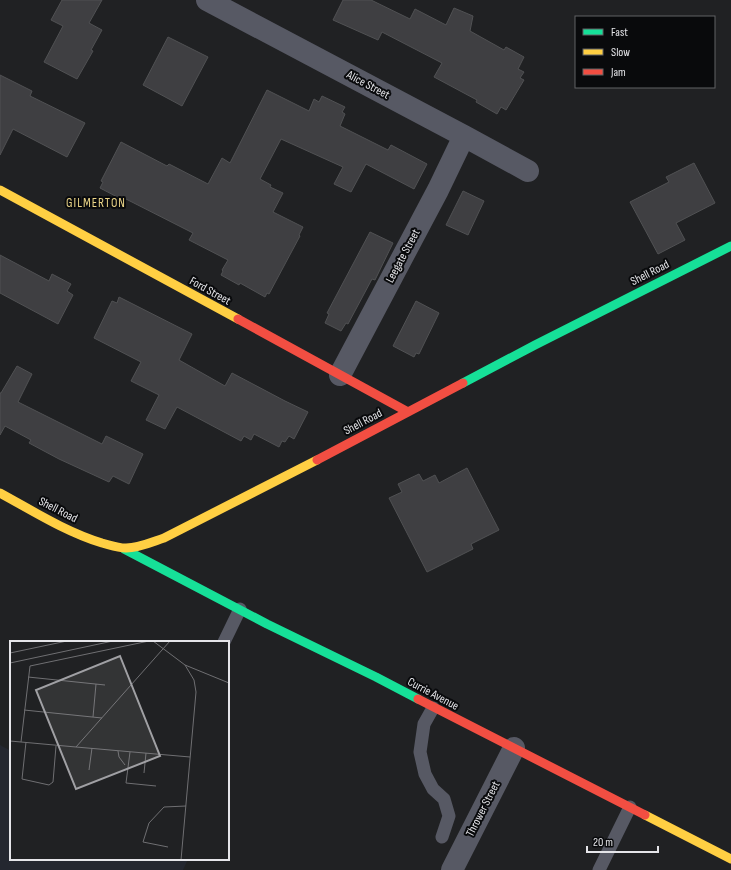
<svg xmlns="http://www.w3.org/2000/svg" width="731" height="870" viewBox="0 0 731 870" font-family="'Sofia Sans Condensed',sans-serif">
<rect width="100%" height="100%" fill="#202123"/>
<path fill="#242730" d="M0,745L11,751V859H188L183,870H0Z"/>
<path fill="#3f3f42" stroke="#505153" d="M62,0H102L89,23L102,30L91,50L93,51L77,79L44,62L63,26L51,20Z
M343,0H371L410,19L415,9L446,25L454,8L473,16L470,31L504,50L506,47L524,57L518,69L524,72L520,78L524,80L506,110L501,107L497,114L476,102L477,100L434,77L442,63L382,32L378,40L333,20Z
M168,37L208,57L182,106L143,85Z
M0,75L32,91L30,96L85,123L67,157L13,129L0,155Z
M267,90L309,111L314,99L319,102L322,96L345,107L342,112L345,114L340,126L388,150L391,145L427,164L414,189L366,164L351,192L334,184L343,167L281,139L260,179L271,185L270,187L283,193L273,212L303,227L299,235L300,236L269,294L267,293L265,297L240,283L239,285L221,275L223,271L222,270L228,260L189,240L193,233L124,198L123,200L100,188L103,182L101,181L121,142L167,166L169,164L208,184L222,158L230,163Z
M694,163L715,203L676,223L685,240L658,254L630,202L669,182L666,177Z
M463,191L484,201L468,235L446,225Z
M370,232L393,243L375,280L372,279L348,324L346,323L341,331L325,323L329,314L327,313Z
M0,255L49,281L52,274L71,284L67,291L73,295L58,324L0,293Z
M119,297L192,334L179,360L225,386L232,373L285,401L308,412L294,439L289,436L285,442L282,441L279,447L254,434L251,440L244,436L241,441L177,407L165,429L146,420L159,395L131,381L141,362L94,338L112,301L117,303Z
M416,301L439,313L419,354L416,353L414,357L393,346Z
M17,366L32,374L18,402L102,444L106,436L143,454L129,484L113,476L109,482L59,459L29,443L31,440L5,426L0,435V393H1Z
M467,468L499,530L471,544L473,549L427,572L389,498L402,492L398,484L419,474L423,481L435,475L439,483Z"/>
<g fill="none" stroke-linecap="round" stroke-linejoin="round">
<path stroke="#575964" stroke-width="13" d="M224,642L240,609
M433,708L424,724L420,752L425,774L433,789L444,799L449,816L442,837
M599,870L630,807"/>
<path stroke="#575964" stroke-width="22" d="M207,0L464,136L528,171
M340,375L438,190L464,136
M452,870L514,748"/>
<path stroke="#16e098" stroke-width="9" d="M463,383L535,345L731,246
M124,549L267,624L376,677L418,699"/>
<path stroke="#ffcf43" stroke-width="9" d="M0,190L238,319
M0,493C33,511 66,532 102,543C110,545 117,548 126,548C139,548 152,542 164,538L317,460
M645,815L731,859"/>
<path stroke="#f24e42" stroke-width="9" d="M238,319L408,412
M317,460L463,383
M418,699L645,815"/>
</g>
<g text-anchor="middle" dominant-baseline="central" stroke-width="4" stroke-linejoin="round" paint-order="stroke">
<g font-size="12" fill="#e5e5e9" stroke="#090a0c">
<text transform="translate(368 85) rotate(28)">Alice Street</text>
<text transform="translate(403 256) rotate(-62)">Leegate Street</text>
<text transform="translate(650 273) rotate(-27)">Shell Road</text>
<text transform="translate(210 291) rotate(29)">Ford Street</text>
<text transform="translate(363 422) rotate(-28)">Shell Road</text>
<text transform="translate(58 510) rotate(27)">Shell Road</text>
<text transform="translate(433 694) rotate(28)">Currie Avenue</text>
<text transform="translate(483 809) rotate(-63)">Thrower Street</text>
</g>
<g font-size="13" letter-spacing="1" fill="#ecd689" stroke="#090a0c">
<text x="96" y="203">GILMERTON</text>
</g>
</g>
<g transform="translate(10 641)">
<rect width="219" height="219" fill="#202123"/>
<path fill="none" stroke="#6f6f72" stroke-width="1" d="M143,0L175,24L219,42M0,12L57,0M0,22L103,0M18,36L95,44M14,69L92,77M83,76L86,43M0,100L66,106L160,0M11,101L20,25L139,0M16,101L12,138L39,144L43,141L46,105M66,106L180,116M108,110L109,116L115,124M120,111L116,142L146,145M79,129L82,107M134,132L136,112M158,206L133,201L139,182L154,166L176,165M171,219L186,51L184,39L175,24"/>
<path fill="#a0a0a4" fill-opacity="0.15" stroke="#a0a0a4" stroke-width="2" d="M110,15L150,115L66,148L26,49Z"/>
<rect width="219" height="219" fill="none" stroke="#e5e5e9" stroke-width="2"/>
</g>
<rect x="575" y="16" width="140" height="72" fill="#090a0c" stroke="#616264"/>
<rect x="583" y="29" width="20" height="6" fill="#16e098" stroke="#616264"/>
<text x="611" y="36" font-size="12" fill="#e5e5e9">Fast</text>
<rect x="583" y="49" width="20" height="6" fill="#ffcf43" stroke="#616264"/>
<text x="611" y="56" font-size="12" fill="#e5e5e9">Slow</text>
<rect x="583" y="69" width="20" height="6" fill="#f24e42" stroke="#616264"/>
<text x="611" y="76" font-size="12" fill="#e5e5e9">Jam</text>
<path d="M587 846v6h71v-6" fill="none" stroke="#e5e5e9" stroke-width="2"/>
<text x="593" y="846" font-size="12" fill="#e5e5e9" stroke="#090a0c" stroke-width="3" paint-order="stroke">20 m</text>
</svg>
